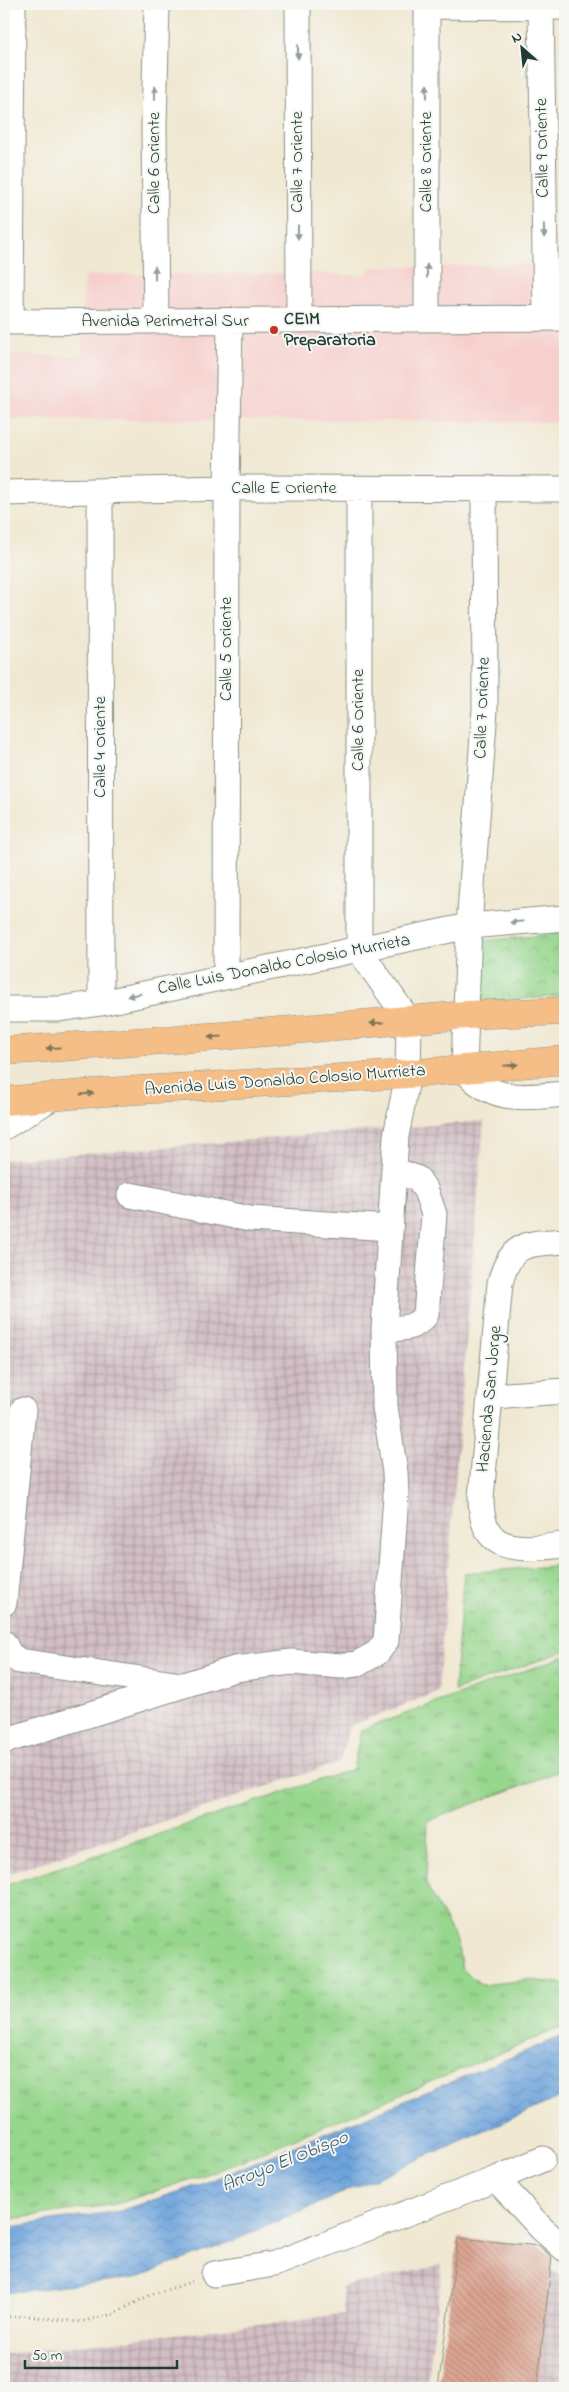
<svg xmlns="http://www.w3.org/2000/svg" width="569" height="2392" viewBox="0 0 569 2392" font-family="'Indie Flower',sans-serif">
<defs>
<pattern id="industrial-grid" width="8" height="8" patternUnits="userSpaceOnUse" patternTransform="scale(1.25)"><rect width="8" height="8" fill="#d2bec4"/><path d="M0 4h8M4 0v8" fill="none" stroke="#aa9ca0"/></pattern>
<pattern id="grass-tufts" width="24" height="20" patternUnits="userSpaceOnUse" patternTransform="scale(1.25)"><rect width="24" height="20" fill="#97d68d"/><path d="M3 7l-1-3M5 7V3M7 7l1-3M15 17l-1-3M17 17v-4M19 17l1-3" fill="none" stroke="#7baf74"/></pattern>
<pattern id="park-crowns" width="20" height="18" patternUnits="userSpaceOnUse" patternTransform="scale(1.25)"><rect width="20" height="18" fill="#97d68d"/><path d="M2 6a3 3 0 1 1 6 0M12 15a3 3 0 1 1 6 0" fill="none" stroke="#7baf74"/></pattern>
<pattern id="water-waves" width="16" height="10" patternUnits="userSpaceOnUse" patternTransform="scale(1.25)"><rect width="16" height="10" fill="#6da3db"/><path d="M0 5q4-4 8 0t8 0" fill="none" stroke="#5986b2"/></pattern>
<pattern id="building-back-hatch" width="6" height="6" patternUnits="userSpaceOnUse" patternTransform="scale(1.25)"><rect width="6" height="6" fill="#dda592"/><path d="M-1 5l2 2M0 0l6 6M5-1l2 2" fill="none" stroke="#b38878"/></pattern>
</defs>
<rect width="100%" height="100%" fill="#f6f6f2"/>
<filter id="ink" filterUnits="userSpaceOnUse"><feTurbulence type="fractalNoise" baseFrequency=".02" numOctaves="2"/><feDisplacementMap in="SourceGraphic" scale="10" xChannelSelector="R" yChannelSelector="G"/><feConvolveMatrix kernelMatrix="1 2 1 2 8 2 1 2 1" color-interpolation-filters="sRGB"/></filter>
<filter id="wash" filterUnits="userSpaceOnUse"><feTurbulence type="fractalNoise" baseFrequency=".0096" numOctaves="4" result="noise"/><feDisplacementMap in="SourceGraphic" scale="20" xChannelSelector="R" yChannelSelector="G"/><feGaussianBlur stdDeviation="1.12" result="paint"/><feColorMatrix in="noise" values="0 0 0 0 0 0 0 0 0 0 0 0 0 0 0 0 0 1.4 0 .05"/><feComposite in="paint" operator="in"/></filter>
<g filter="url(#wash)">
<rect width="100%" height="100%" fill="#f0e8d2"/>
<path fill="#f7d0ce" d="M565,264V422L4,419V355L82,356L84,275L311,273L363,276L373,267Z"/>
<path fill="url(#industrial-grid)" d="M484,1121L438,1692L349,1726L340,1762L4,1875V1160Z
M467,2250L534,2261L565,2278V2388H450Z
M442,2265L427,2388H4V2354L344,2314L341,2287Z"/>
<path fill="url(#grass-tufts)" stroke="#5b8a60" d="M565,1656V1769L428,1821L426,1884L457,1942L462,1969L482,1985L526,1980L565,1983V2026L216,2171L116,2204L4,2220V1886L353,1769L361,1730Z"/>
<path fill="url(#park-crowns)" stroke="#5b8a60" d="M565,933V996L480,1002L471,942Z
M565,1565V1651L454,1691L464,1573Z"/>
<path fill="url(#water-waves)" stroke="#467088" d="M565,2035V2095L233,2241L135,2278L4,2293V2228L120,2211L207,2182Z"/>
<g id="blocks">
<path fill="url(#building-back-hatch)" d="M458,2238L539,2246L552,2257L537,2388H438Z"/>
</g>
</g>
<g filter="url(#ink)">
<use href="#blocks" fill-opacity="0" stroke="#889283" stroke-width="1"/>
<g fill="none" stroke-linecap="round" stroke-linejoin="round">
<defs>
<path id="minor" d="M298,4L299,320
M427,6L565,7
M541,7L546,318
M427,319V4
M156,321L154,126L157,4
M4,322L565,318
M11,322L13,4
M484,489L485,709L469,926L464,1069C492,1104 525,1097 565,1094
M100,492L101,1003
M4,493L227,488L565,489
M226,975L227,488L230,322
M4,1009H59L101,1003L469,926L565,918
M4,1127L53,1097
M130,1195L250,1219L390,1228
M565,1241C527,1244 511,1241 500,1283L481,1498C481,1557 521,1549 565,1545
M384,1329C403,1328 413,1330 426,1315L434,1214L426,1191L418,1179L394,1170
M492,1396L565,1391
M4,1603L23,1410
M4,1643L10,1655L19,1661L175,1684
M4,1741L235,1669L292,1662L341,1666L357,1664L377,1653L386,1641L396,1495L395,1472L385,1407L384,1329L396,1136L408,1074L409,1021L359,950V489
M496,2179L542,2229L565,2249
M214,2274L274,2264L496,2179L543,2159"/>
<path id="major" d="M4,1051L222,1036L466,1015L565,1011
M4,1101L106,1092L408,1074L565,1060"/>
</defs>
<use href="#minor" stroke="#889283" stroke-width="27"/>
<use href="#major" stroke="#889283" stroke-width="29"/>
<path stroke="#889283" stroke-width="3" stroke-dasharray="1 4" stroke-linecap="butt" d="M4,2317L27,2316L80,2322L113,2314L150,2295L195,2281"/>
<use href="#minor" stroke="#fff" stroke-width="25"/>
<use href="#major" stroke="#f6be87" stroke-width="28"/>
</g>
<defs><path id="oneway-solid" d="M-6-.8H1V-3.2L6.5 0L1 3.2V.8H-6Z" transform="scale(1.25)"/></defs>
<g fill="#8f9e9a">
<use href="#oneway-solid" transform="translate(298 52) rotate(90)"/>
<use href="#oneway-solid" transform="translate(427 91) rotate(-90)"/>
<use href="#oneway-solid" transform="translate(155 93) rotate(-89)"/>
<use href="#oneway-solid" transform="translate(544 231) rotate(89)"/>
<use href="#oneway-solid" transform="translate(298 232) rotate(90)"/>
<use href="#oneway-solid" transform="translate(427 271) rotate(-90)"/>
<use href="#oneway-solid" transform="translate(155 273) rotate(-90)"/>
<use href="#oneway-solid" transform="translate(517 922) rotate(175)"/>
<use href="#oneway-solid" transform="translate(134 995) rotate(168)"/>
</g>
<g fill="#807759">
<use href="#oneway-solid" transform="translate(377 1023) rotate(176)"/>
<use href="#oneway-solid" transform="translate(215 1037) rotate(176)"/>
<use href="#oneway-solid" transform="translate(53 1048) rotate(176)"/>
<use href="#oneway-solid" transform="translate(511 1065) rotate(-5)"/>
<use href="#oneway-solid" transform="translate(87 1094) rotate(-6)"/>
</g>
</g>
<circle fill="#c8321e" stroke="#f6f6f2" stroke-width="2" cx="274" cy="330" r="5"/>
<g text-anchor="middle" dominant-baseline="central" stroke-width="4" stroke-linejoin="round" paint-order="stroke">
<g font-size="18" fill="#1f3d34" stroke="#f6f6f2">
<text transform="translate(543 148) rotate(-91)">Calle 9 Oriente</text>
<text transform="translate(298 162) rotate(-90)">Calle 7 Oriente</text>
<text transform="translate(427 162) rotate(-90)">Calle 8 Oriente</text>
<text transform="translate(155 163) rotate(-90)">Calle 6 Oriente</text>
<text x="165" y="322">Avenida Perimetral Sur</text>
<text x="284" y="489">Calle E Oriente</text>
<text transform="translate(227 649) rotate(-90)">Calle 5 Oriente</text>
<text transform="translate(483 708) rotate(-88)">Calle 7 Oriente</text>
<text transform="translate(359 720) rotate(-90)">Calle 6 Oriente</text>
<text transform="translate(101 747) rotate(-90)">Calle 4 Oriente</text>
<text transform="translate(284 965) rotate(-11)">Calle Luis Donaldo Colosio Murrieta</text>
<text transform="translate(285 1081) rotate(-4)">Avenida Luis Donaldo Colosio Murrieta</text>
<text transform="translate(490 1399) rotate(-85)">Hacienda San Jorge</text>
</g>
<g font-size="18" font-weight="bold" fill="#1f3d34" stroke="#f6f6f2" text-anchor="start">
<text x="284" y="320">CEIM<tspan x="284" dy="21">Preparatoria</tspan></text>
</g>
<g font-size="19" font-style="italic" fill="#365c66" stroke="#f6f6f2">
<text transform="translate(285 2162) rotate(-22)">Arroyo El Obispo</text>
</g>
</g>
<rect width="569" height="2392" fill="none" stroke="#f6f6f2" stroke-width="20"/>
<g transform="translate(522 48) rotate(333)" stroke="#f6f6f2" stroke-width="4" paint-order="stroke">
<path d="M0-4L9 19L0 12L-9 19Z" fill="#1f3d34"/>
<text y="-8" font-size="14" font-weight="bold" text-anchor="middle" fill="#1f3d34">N</text>
</g>
<path d="M25 2360v8h152v-8" fill="none" stroke="#1f3d34" stroke-width="2.5"/>
<text x="32" y="2360" font-size="15" fill="#1f3d34" stroke="#f6f6f2" stroke-width="4" paint-order="stroke">50 m</text>
</svg>
